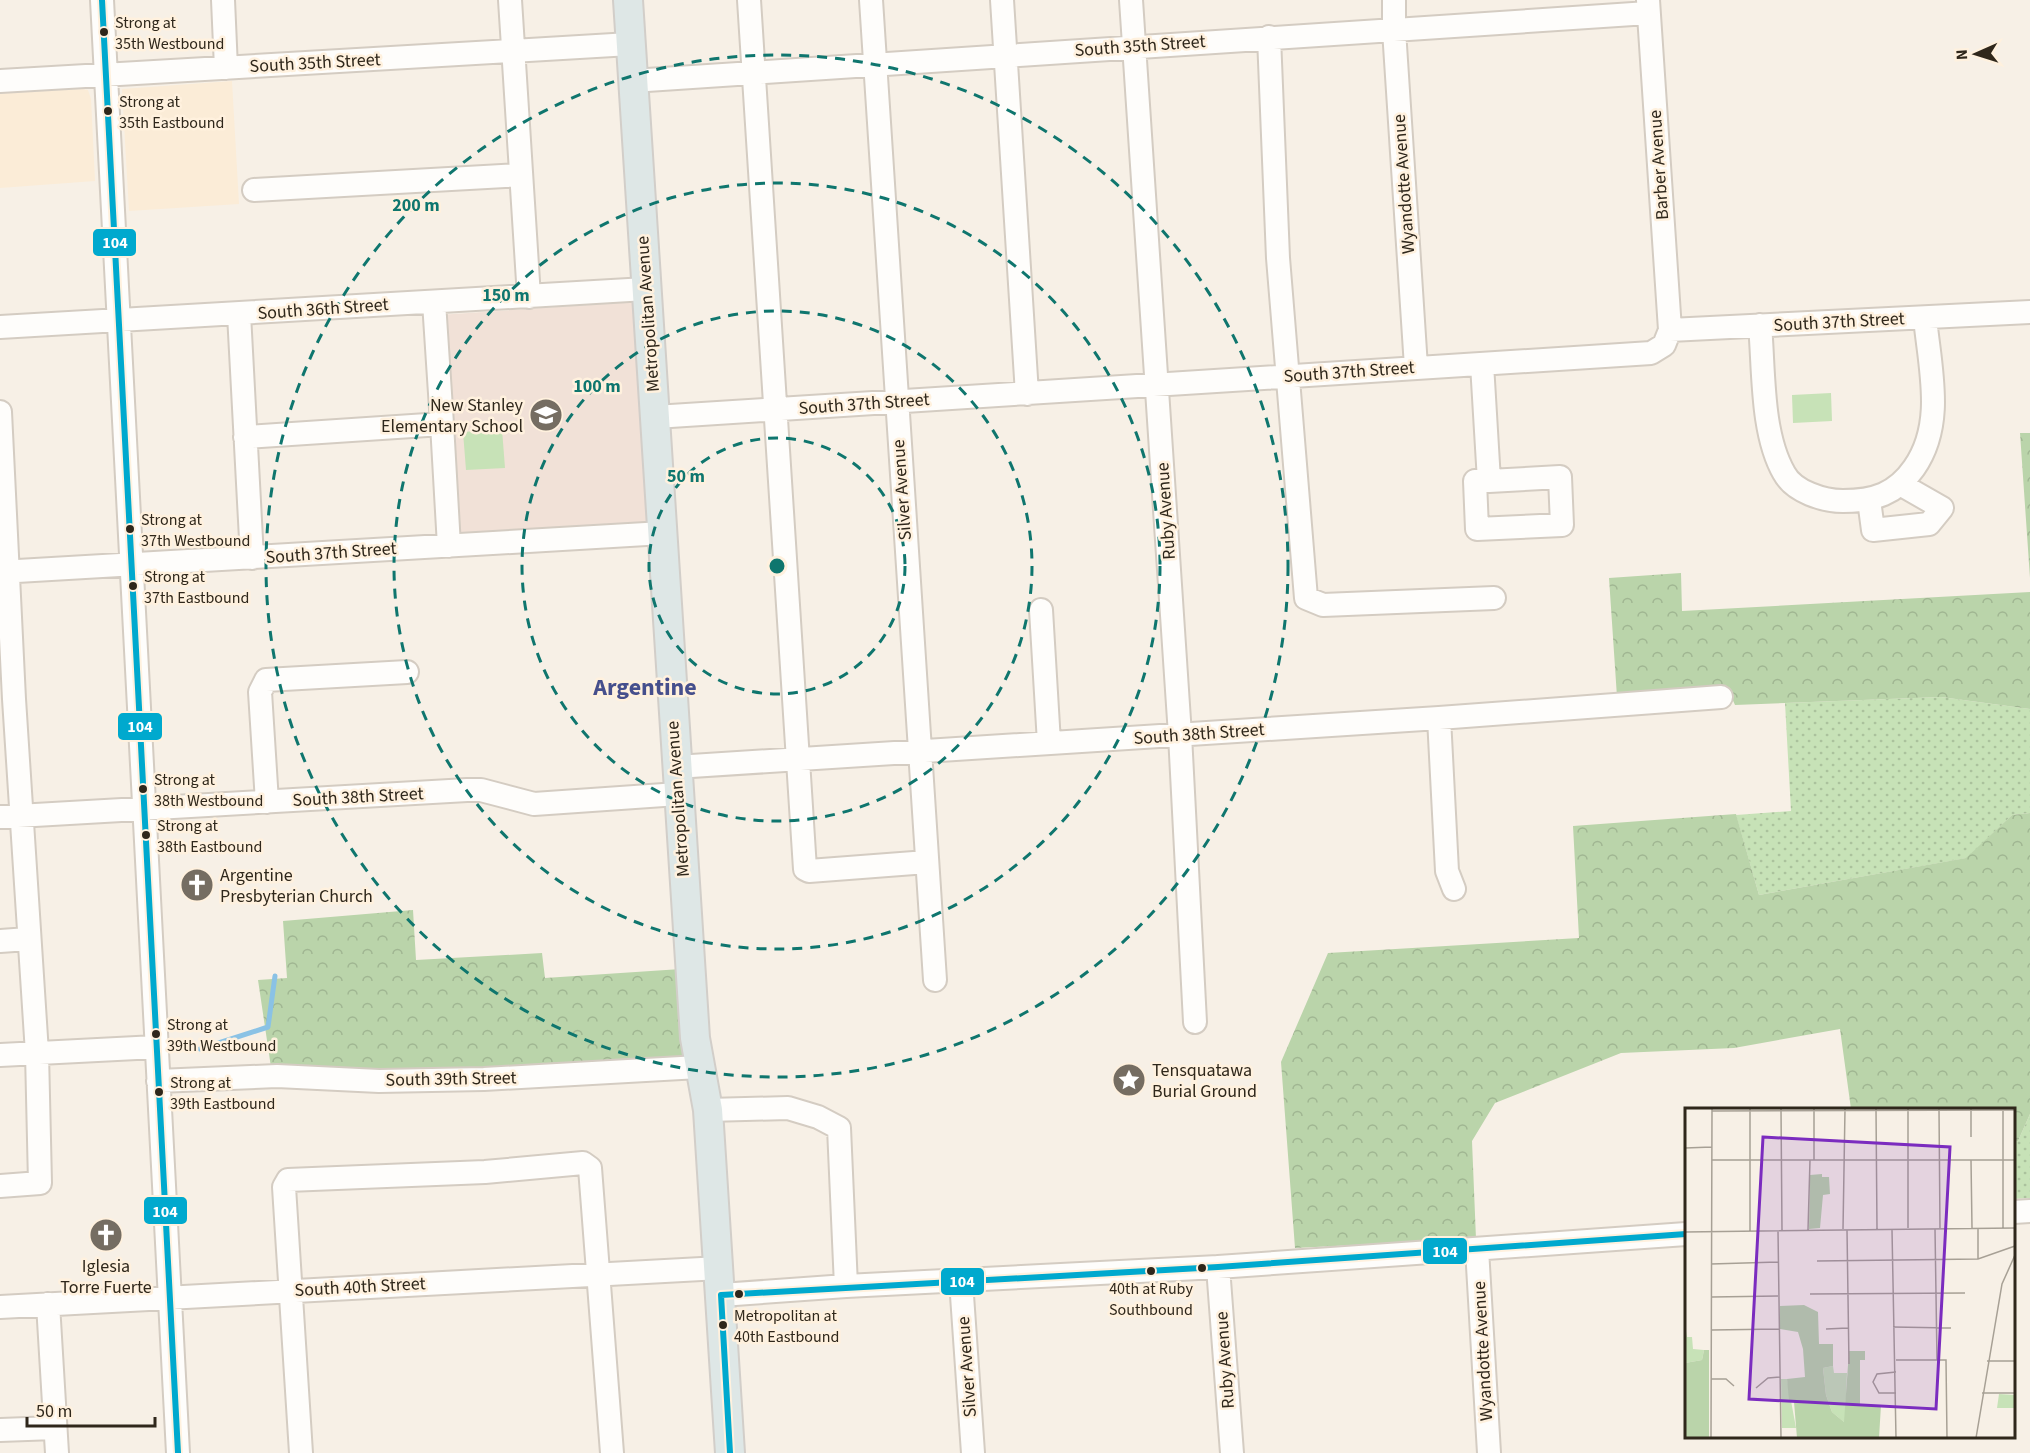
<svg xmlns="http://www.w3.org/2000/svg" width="2030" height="1453" viewBox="0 0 2030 1453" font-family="'Source Sans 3',sans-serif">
<defs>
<pattern id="grass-dots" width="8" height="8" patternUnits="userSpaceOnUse" patternTransform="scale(1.5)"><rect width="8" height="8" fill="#c7e2b7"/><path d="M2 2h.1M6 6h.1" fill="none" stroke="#abc29d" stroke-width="1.8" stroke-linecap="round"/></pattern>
<pattern id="forest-crowns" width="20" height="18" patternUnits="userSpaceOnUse" patternTransform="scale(1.5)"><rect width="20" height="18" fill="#bad4aa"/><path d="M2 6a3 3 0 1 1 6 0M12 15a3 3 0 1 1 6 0" fill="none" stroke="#a0b692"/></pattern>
</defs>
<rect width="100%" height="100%" fill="#f7f0e6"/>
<path fill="#fbecd7" d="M232,81L239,204L129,211L122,89Z
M83,89L88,90L91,99L95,181L0,188V93Z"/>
<path fill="#f1e1d7" d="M630,302L634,303L652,522L454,536L439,315Z"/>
<path fill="url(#grass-dots)" d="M1941,697L2030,709V813L2012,815L1967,858L1759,895L1736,815L1791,811L1785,703Z
M2030,1114V1198L2014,1199V1142L2018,1141Z"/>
<path fill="url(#forest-crowns)" d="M2020,433H2030V578Z
M1681,573L1682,611L2030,592V709L1941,697L1735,705L1727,687L1617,697L1609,578Z
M2030,813V1114L2018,1141L2014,1142V1110L1851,1109L1840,1029L1734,1048L1621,1053L1495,1103L1472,1141L1476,1239L1295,1248L1281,1062L1328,953L1579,938L1573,826L1736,814L1759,895L1966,858L2012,815Z
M413,910L416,960L542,953L545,978L681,969L688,1056L678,1062L367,1072L329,1067L272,1074L258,980L287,978L283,921Z"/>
<path fill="#c7e2b7" d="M1831,393L1832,421L1793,423L1792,395Z
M502,429L505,468L466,470L463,432Z"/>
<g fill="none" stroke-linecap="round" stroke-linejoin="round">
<path stroke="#8ac2e5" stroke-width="5" d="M200,1049L268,1027L275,976"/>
<defs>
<path id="minor" d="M102,0L178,1453
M223,0L226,68
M510,0L529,297
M749,0L805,869L809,871L927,862
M871,0L935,980
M1002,0L1027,394
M1131,0L1180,735L1195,1022
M1394,0V30L1416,367
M1269,37L1278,258L1306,598L1323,605L1494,598
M0,81L630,44
M632,81L1648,13
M254,190L521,175
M434,302L442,424
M239,314L252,558
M1760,325C1764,370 1761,433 1784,473C1794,492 1824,501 1843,501C1874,501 1896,494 1914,468C1945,424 1930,369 1925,318
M0,327L646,289
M1670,330L2030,312
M1482,364L1489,481L1560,477L1562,525L1477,529L1475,481H1489
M0,412L14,699L37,1053L40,1183L0,1186
M655,417L1651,353L1664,345L1670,330L1648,0
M245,437L442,424L449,546
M1869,500L1873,530L1929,524L1942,508L1900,484
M0,572L663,533
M1041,610L1049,743
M1439,718L1447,871L1454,889
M676,767L1439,718L1721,697
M267,802L260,692L266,680L407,672
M0,817L467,790H481L534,804L678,794
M0,941L28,939
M0,1055L156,1047
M158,1081L277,1076L379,1081L484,1079L699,1067
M708,1110L788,1108L818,1117L839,1128L846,1286
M2014,1212L2030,1211
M1477,1249L1489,1453
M1218,1267L1232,1453
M961,1281L973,1453
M721,1295L846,1286L1218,1267L1686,1234
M48,1304L57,1453
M0,1307L720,1268
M0,1430L55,1428
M301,1453L284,1187L288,1180L485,1172L583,1163L590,1168L612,1453"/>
<path id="major" d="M628,0L695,1038L708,1110L730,1453"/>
</defs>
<use href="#minor" stroke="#d4ccc2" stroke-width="26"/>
<use href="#major" stroke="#d2cec9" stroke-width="32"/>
<use href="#minor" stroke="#fefdfb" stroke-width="22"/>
<use href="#major" stroke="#dee7e6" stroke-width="28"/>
<defs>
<path id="bus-1" d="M102,0L178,1453
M721,1295L1218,1267L1686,1234
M721,1295L730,1453"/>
</defs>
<use href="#bus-1" stroke="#fff1de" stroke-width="10"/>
<use href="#bus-1" stroke="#00a9ce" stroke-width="6"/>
</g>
<g fill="none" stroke="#0f766e" stroke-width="3" stroke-dasharray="10 8">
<circle cx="777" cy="566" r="128"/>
<circle cx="777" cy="566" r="255"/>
<circle cx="777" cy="566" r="383"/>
<circle cx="777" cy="566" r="511"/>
</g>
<defs>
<symbol id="school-disc" viewBox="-11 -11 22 22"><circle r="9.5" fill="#756d62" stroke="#fff1de"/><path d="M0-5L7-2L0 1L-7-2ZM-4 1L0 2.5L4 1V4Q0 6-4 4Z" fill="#fff"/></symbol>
<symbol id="church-disc" viewBox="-11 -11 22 22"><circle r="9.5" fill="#756d62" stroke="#fff1de"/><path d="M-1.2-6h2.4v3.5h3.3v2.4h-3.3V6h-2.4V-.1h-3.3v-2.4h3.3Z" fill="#fff"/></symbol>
<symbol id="sight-disc" viewBox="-11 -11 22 22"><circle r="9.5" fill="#756d62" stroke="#fff1de"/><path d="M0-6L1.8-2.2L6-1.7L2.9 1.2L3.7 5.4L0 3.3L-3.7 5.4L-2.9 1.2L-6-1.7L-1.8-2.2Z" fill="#fff"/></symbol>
</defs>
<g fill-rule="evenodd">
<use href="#school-disc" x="527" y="396" width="38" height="38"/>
<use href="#church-disc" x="178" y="866" width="38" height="38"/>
<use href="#sight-disc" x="1110" y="1061" width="38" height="38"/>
<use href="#church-disc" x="87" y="1216" width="38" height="38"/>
</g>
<g fill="#2f271b" stroke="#fff1de" stroke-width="2">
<circle cx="104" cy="32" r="5"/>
<circle cx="108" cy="111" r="5"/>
<circle cx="130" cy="529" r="5"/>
<circle cx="133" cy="586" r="5"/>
<circle cx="143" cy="789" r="5"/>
<circle cx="146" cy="835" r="5"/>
<circle cx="156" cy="1034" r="5"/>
<circle cx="159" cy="1092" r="5"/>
<circle cx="1202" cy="1268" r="5"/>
<circle cx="1151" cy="1271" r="5"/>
<circle cx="739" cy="1294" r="5"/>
<circle cx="723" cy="1325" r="5"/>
</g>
<g text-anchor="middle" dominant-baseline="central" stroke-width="5" stroke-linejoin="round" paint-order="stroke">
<g font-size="16" fill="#2f271b" stroke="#fff1de" text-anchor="start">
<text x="115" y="23">Strong at<tspan x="115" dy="21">35th Westbound</tspan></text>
<text x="119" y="102">Strong at<tspan x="119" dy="21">35th Eastbound</tspan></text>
<text x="141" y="520">Strong at<tspan x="141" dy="21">37th Westbound</tspan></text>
<text x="144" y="577">Strong at<tspan x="144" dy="21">37th Eastbound</tspan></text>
<text x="154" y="780">Strong at<tspan x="154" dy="21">38th Westbound</tspan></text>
<text x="157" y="826">Strong at<tspan x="157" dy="21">38th Eastbound</tspan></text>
<text x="167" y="1025">Strong at<tspan x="167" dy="21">39th Westbound</tspan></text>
<text x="170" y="1083">Strong at<tspan x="170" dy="21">39th Eastbound</tspan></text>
<text x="1151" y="1289" text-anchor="middle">40th at Ruby<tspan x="1151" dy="21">Southbound</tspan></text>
<text x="734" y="1316">Metropolitan at<tspan x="734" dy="21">40th Eastbound</tspan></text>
</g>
<g font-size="18" fill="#2f271b" stroke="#fff1de">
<text transform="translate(1140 46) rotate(-4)">South 35th Street</text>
<text transform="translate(315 63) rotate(-3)">South 35th Street</text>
<text transform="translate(1659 165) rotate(-94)">Barber Avenue</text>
<text transform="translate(1404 184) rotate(-94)">Wyandotte Avenue</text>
<text transform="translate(323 309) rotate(-4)">South 36th Street</text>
<text transform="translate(648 314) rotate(-94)">Metropolitan Avenue</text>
<text transform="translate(1839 322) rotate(-3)">South 37th Street</text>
<text transform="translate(1349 372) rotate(-4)">South 37th Street</text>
<text transform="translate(864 404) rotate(-4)">South 37th Street</text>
<text transform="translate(902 490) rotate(-94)">Silver Avenue</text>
<text transform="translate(1166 511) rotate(-94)">Ruby Avenue</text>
<text transform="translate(331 553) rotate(-4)">South 37th Street</text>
<text transform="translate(1199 734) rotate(-4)">South 38th Street</text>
<text transform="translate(358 797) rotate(-3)">South 38th Street</text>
<text transform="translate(678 799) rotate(-94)">Metropolitan Avenue</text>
<text transform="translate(451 1079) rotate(-1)">South 39th Street</text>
<text transform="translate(360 1287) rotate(-3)">South 40th Street</text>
<text transform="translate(1483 1351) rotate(-93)">Wyandotte Avenue</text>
<text transform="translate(1225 1360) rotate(-94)">Ruby Avenue</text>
<text transform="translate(967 1367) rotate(-94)">Silver Avenue</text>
</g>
<g font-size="18" fill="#2f271b" stroke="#fff1de" text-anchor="start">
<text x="523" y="405" text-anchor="end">New Stanley<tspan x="523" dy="21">Elementary School</tspan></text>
<text x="220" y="875">Argentine<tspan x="220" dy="21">Presbyterian Church</tspan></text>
<text x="1152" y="1070">Tensquatawa<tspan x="1152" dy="21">Burial Ground</tspan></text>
<text x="106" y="1266" text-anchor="middle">Iglesia<tspan x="106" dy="21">Torre Fuerte</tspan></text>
</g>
<g font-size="24" font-weight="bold" fill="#464f8c" stroke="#fff1de">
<text x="645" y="687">Argentine</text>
</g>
</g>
<g transform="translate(1685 1108)">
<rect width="330" height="330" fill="#f7f0e6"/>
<path d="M1,223L2,229H7L8,241L19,242L17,252L0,255ZM148,258L149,265H162L160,315L147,304L141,287L138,260ZM96,271H102L111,320H97ZM314,286L330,287V300H312Z" fill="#c7e2b7"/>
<path d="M137,66V69H144L145,86L138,87L135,120L124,121L125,67ZM119,197L133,204L134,236H148V258L138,260L141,287L147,304L159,314L164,243H180V252H175V297H196L194,330H112L109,294L104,292L102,271L120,269L118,241L113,224L95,221V198ZM19,242H24V330H0V255L17,252Z" fill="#bad4aa"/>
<path fill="none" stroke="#a7a095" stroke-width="1.5" d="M65,1V123M96,1L97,123M129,1V52M191,1L192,121M223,1V120M254,1L255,120M286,1V29M318,2V120M27,3L330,2M0,40L27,39M27,52H330M286,52L287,120M158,121L160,1M250,121L252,252M123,122L125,52M162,122L164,256M207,122L211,330M93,123L96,330M0,124L330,120M293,151V121M132,153L293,151L330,138M26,156L93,154M125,186L280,185M27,189L93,188M208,219L266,220M141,221L163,220M27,222L94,221M211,252H261L262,330M302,253H330M26,271H41L49,278M71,280L83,270L95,269M211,285H194L188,274L192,266L211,264M297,285H330M26,330L27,0M291,330L317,176L330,147"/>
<path fill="#7b2cbf" fill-opacity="0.15" stroke="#7b2cbf" stroke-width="3" d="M78,29L265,39L251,301L64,291Z"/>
<rect width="330" height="330" fill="none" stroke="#2f271b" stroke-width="3"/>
</g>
<circle cx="777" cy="566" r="9" fill="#0f766e" stroke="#fff1de" stroke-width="3"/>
<g font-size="18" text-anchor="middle" font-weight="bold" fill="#0f766e" stroke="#fff1de" stroke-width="5" stroke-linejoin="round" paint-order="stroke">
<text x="416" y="211">200 m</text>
<text x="506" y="301">150 m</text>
<text x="597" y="392">100 m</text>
<text x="686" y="482">50 m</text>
</g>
<g stroke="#fff1de" stroke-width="2">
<rect x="92" y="228" width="45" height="29" rx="6" fill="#00a9ce"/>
<rect x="117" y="712" width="46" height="29" rx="6" fill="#00a9ce"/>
<rect x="143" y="1196" width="45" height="29" rx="6" fill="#00a9ce"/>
<rect x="1422" y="1237" width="46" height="28" rx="6" fill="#00a9ce"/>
<rect x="940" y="1267" width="45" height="29" rx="6" fill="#00a9ce"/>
</g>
<g font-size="16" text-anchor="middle" font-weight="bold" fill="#fff">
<text x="115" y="248">104</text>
<text x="140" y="732">104</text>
<text x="165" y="1217">104</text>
<text x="1445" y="1257">104</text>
<text x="962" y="1287">104</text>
</g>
<g transform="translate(1976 54) rotate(267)" stroke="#fff1de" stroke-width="4.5" paint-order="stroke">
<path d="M0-4.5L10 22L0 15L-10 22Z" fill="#2f271b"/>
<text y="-9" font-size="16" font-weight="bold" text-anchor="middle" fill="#2f271b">N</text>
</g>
<path d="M27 1417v9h128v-9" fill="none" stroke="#2f271b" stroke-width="3"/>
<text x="36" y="1417" font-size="18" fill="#2f271b" stroke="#fff1de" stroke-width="4.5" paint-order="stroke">50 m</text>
</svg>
